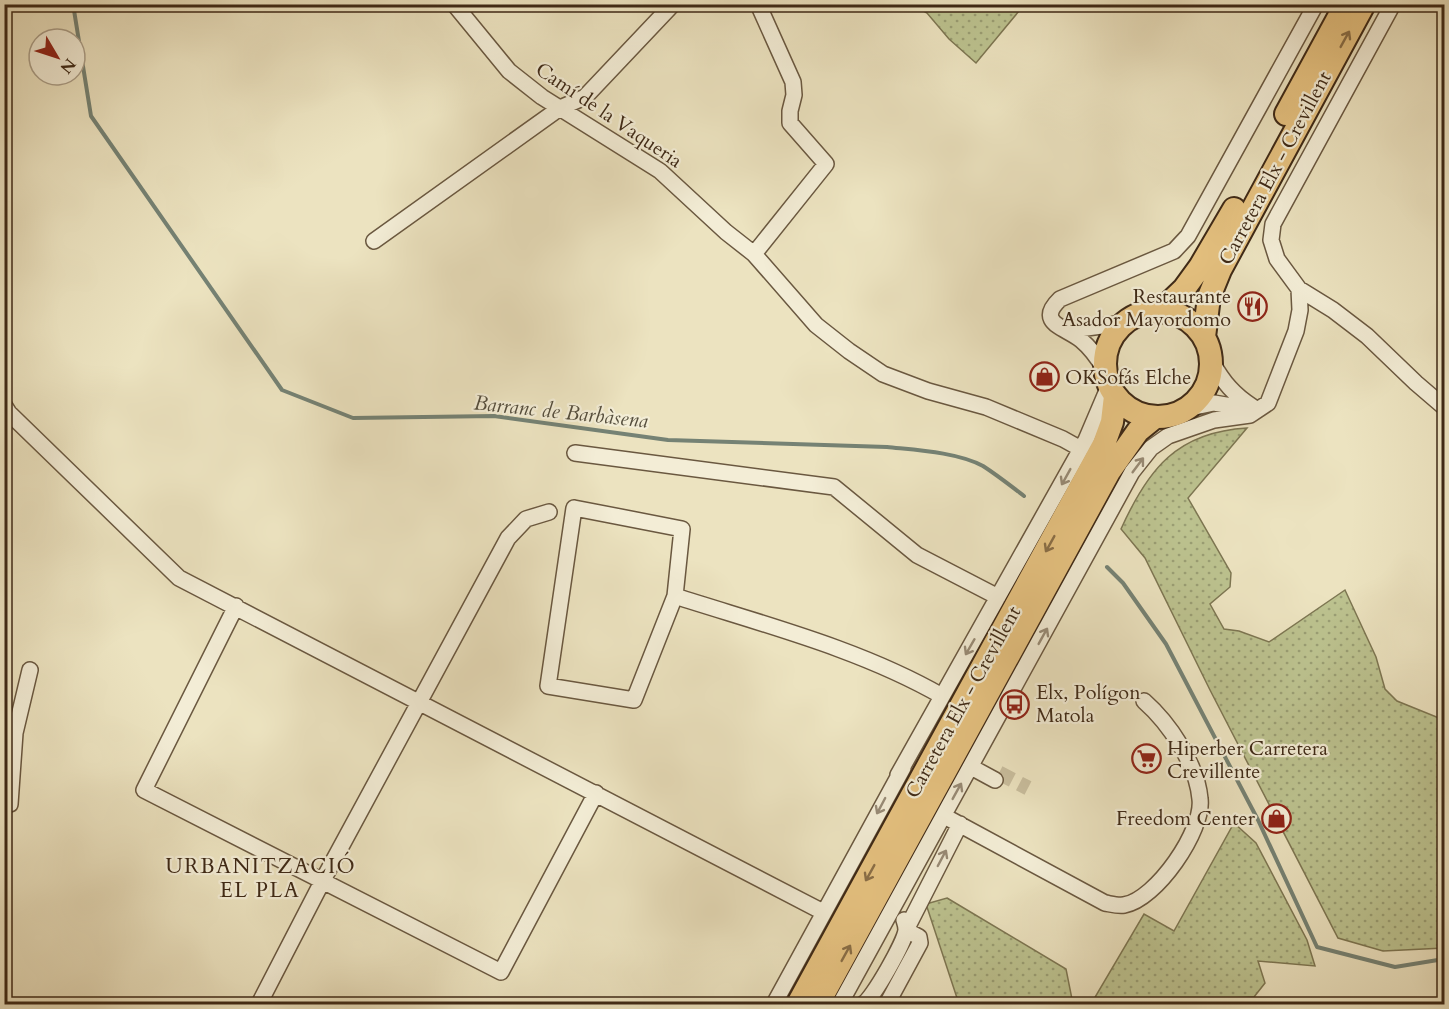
<svg xmlns="http://www.w3.org/2000/svg" width="1449" height="1009" viewBox="0 0 1449 1009" font-family="Cardo,serif">
<defs>
<pattern id="green-dots" width="8" height="8" patternUnits="userSpaceOnUse" patternTransform="scale(1.5)"><rect width="8" height="8" fill="#bcc28f"/><path d="M2 2h.1M6 6h.1" fill="none" stroke="#9a9e74" stroke-width="1.8" stroke-linecap="round"/></pattern>
</defs>
<rect width="100%" height="100%" fill="#ece3c0"/>
<filter id="stains"><feTurbulence type="fractalNoise" baseFrequency=".00333" numOctaves="4"/><feColorMatrix values="0 0 0 0 .2 0 0 0 0 .09 0 0 0 0 .02 0 0 0 .5 -.17"/></filter>
<radialGradient id="worn" r=".72"><stop offset=".6" stop-color="#630" stop-opacity="0"/><stop offset="1" stop-color="#630" stop-opacity=".3"/></radialGradient>
<path fill="url(#green-dots)" stroke="#7d7652" stroke-width="1.5" d="M913,5H1024L976,63L949,39L927,13Z
M1247,428L1188,498L1231,573L1230,587L1210,604L1224,629L1239,631L1269,642L1345,590L1376,657L1385,689L1397,701L1444,720V948L1383,951L1338,938L1210,690L1145,558L1121,529C1148,469 1177,432 1247,428Z
M1234,823L1256,843L1307,940L1315,966L1258,961L1265,983L1254,997L1142,1002L1141,1004H1091L1144,914L1174,931Z
M947,898L1066,969L1073,1004H959L926,904Z"/>
<g fill="none" stroke-linecap="round" stroke-linejoin="round">
<path stroke="#758274" stroke-width="4" d="M73,4L91,116L282,390L353,418L494,416L668,440L887,447C915,450 957,452 983,466C997,475 1011,486 1024,496
M1107,567L1123,583L1166,644L1258,820L1317,947L1395,967L1444,959"/>
<path stroke="#c9be9e" stroke-width="15" stroke-dasharray="15 8" stroke-linecap="butt" d="M999,773L1028,788"/>
<defs>
<path id="minor" d="M454,4L509,71L542,97L660,171L726,232L754,254L816,325L849,351L883,374L928,391L986,407L1063,439L1081,449
M374,241L560,108L585,97L673,4
M754,254L826,164L790,123V111L794,95L793,82L758,4
M1299,289L1333,310L1367,336L1416,383L1444,407
M1065,327L1079,329L1124,323
M1212,362C1223,382 1234,395 1253,407
M1105,370C1098,358 1092,349 1081,340C1065,327 1035,323 1060,299L1174,251L1188,236L1316,4
M4,405L9,413L179,578L823,912
M1190,408L1214,403L1255,410
M575,453L834,487L917,555L998,597
M675,596L634,700L548,686L574,508L682,529L675,596C765,625 860,649 942,696
M236,606L144,790L501,972L596,793
M971,767L995,780
M898,775L1086,440L1109,386
M4,806L10,804L15,733L30,670
M944,816L1105,903C1111,904 1118,906 1124,905C1156,900 1204,830 1200,799C1197,764 1169,723 1144,701
M259,1004L323,880L508,538L526,519L549,512
M774,1004L903,768
M840,1004L1132,472L1151,448L1168,436L1214,420L1250,415L1268,403L1296,331L1300,310L1299,289L1277,259L1271,240L1273,224L1393,4
M863,1004C873,999 905,941 906,930C906,926 905,923 904,920
M887,1004L920,943L919,937L906,930L960,824"/>
<path id="highway" d="M1286,114L1346,4
M1105 364a53 53 0 1 1 106 0a53 53 0 1 1-106 0Z
M1161,311L1184,289L1200,267L1234,209
M1204,337L1209,297L1220,270L1364,4
M798,1004L1104,444L1112,422L1115,396
M818,1004L1109,472L1138,431L1154,418"/>
</defs>
<use href="#minor" stroke="#6a5840" stroke-width="18"/>
<use href="#highway" stroke="#3e2916" stroke-width="26"/>
<use href="#minor" stroke="#f3edd6" stroke-width="15"/>
<use href="#highway" stroke="#e6c280" stroke-width="22"/>
</g>
<defs><path id="oneway-shaft" d="M-6 0H5M1.5-3L5.5 0L1.5 3" fill="none" stroke-width="1.6" stroke-linecap="round" stroke-linejoin="round" transform="scale(1.5)"/></defs>
<g stroke="#8a6e46">
<use href="#oneway-shaft" transform="translate(1345 39) rotate(-61)"/>
<use href="#oneway-shaft" transform="translate(1050 544) rotate(119)"/>
<use href="#oneway-shaft" transform="translate(870 873) rotate(119)"/>
<use href="#oneway-shaft" transform="translate(846 953) rotate(-61)"/>
</g>
<g stroke="#988b76">
<use href="#oneway-shaft" transform="translate(1138 465) rotate(-53)"/>
<use href="#oneway-shaft" transform="translate(1066 477) rotate(119)"/>
<use href="#oneway-shaft" transform="translate(1043 636) rotate(-61)"/>
<use href="#oneway-shaft" transform="translate(970 647) rotate(120)"/>
<use href="#oneway-shaft" transform="translate(957 791) rotate(-61)"/>
<use href="#oneway-shaft" transform="translate(881 806) rotate(118)"/>
<use href="#oneway-shaft" transform="translate(942 858) rotate(-62)"/>
</g>
<defs>
<symbol id="restaurant-ring" viewBox="-11 -11 22 22"><circle r="9.5" fill="#f3edd6" stroke="#8f2418" stroke-width="1.5"/><path d="M-5-6h1v4h1v-4h1v4h1v-4h1v5L-1.5 .5V6h-2V.5L-5-1ZM5-6V6H3V1.5H1.5Q1.5-4 5-6Z" fill="#8f2418"/></symbol>
<symbol id="shop-ring" viewBox="-11 -11 22 22"><circle r="9.5" fill="#f3edd6" stroke="#8f2418" stroke-width="1.5"/><path d="M-5-2.5h2.3a2.7 3.5 0 0 1 5.4 0H5L5.5 6h-11ZM-1.5-2.5h3a1.5 2.3 0 0 0-3 0Z" fill="#8f2418"/></symbol>
<symbol id="bus-ring" viewBox="-11 -11 22 22"><circle r="9.5" fill="#f3edd6" stroke="#8f2418" stroke-width="1.5"/><path d="M-5-6H5V4H4V6H2V4H-2V6H-4V4H-5ZM-3.5-4V0h7V-4ZM-3.5 1.2v1.5H-2V1.2ZM2 1.2v1.5H3.5V1.2Z" fill="#8f2418"/></symbol>
<symbol id="supermarket-ring" viewBox="-11 -11 22 22"><circle r="9.5" fill="#f3edd6" stroke="#8f2418" stroke-width="1.5"/><path d="M-6-5.5h2.5l.6 2H6L4.5 2H-2.5L-4.4-4H-6ZM-1.5 3.2a1.3 1.3 0 1 0 .1 0ZM3 3.2a1.3 1.3 0 1 0 .1 0Z" fill="#8f2418"/></symbol>
</defs>
<g fill-rule="evenodd">
<use href="#restaurant-ring" x="1236" y="290" width="33" height="33"/>
<use href="#shop-ring" x="1028" y="360" width="33" height="33"/>
<use href="#bus-ring" x="998" y="688" width="33" height="33"/>
<use href="#supermarket-ring" x="1130" y="742" width="33" height="33"/>
<use href="#shop-ring" x="1260" y="802" width="33" height="33"/>
</g>
<g text-anchor="middle" dominant-baseline="central" stroke-width="4.5" stroke-linejoin="round" paint-order="stroke">
<g font-size="20" fill="#3e2916" stroke="#f3edd6">
<text transform="translate(609 115) rotate(34)">Camí de la Vaqueria</text>
<text transform="translate(1275 168) rotate(-62)">Carretera Elx - Crevillent</text>
<text transform="translate(963 702) rotate(-61)">Carretera Elx - Crevillent</text>
</g>
<g font-size="20" fill="#3e2916" stroke="#f3edd6" text-anchor="start">
<text x="1231" y="296" text-anchor="end">Restaurante<tspan x="1231" dy="23">Asador Mayordomo</tspan></text>
<text x="1065" y="377">OKSofás Elche</text>
<text x="1036" y="692">Elx, Polígon<tspan x="1036" dy="23">Matola</tspan></text>
<text x="1167" y="748">Hiperber Carretera<tspan x="1167" dy="23">Crevillente</tspan></text>
<text x="1255" y="818" text-anchor="end">Freedom Center</text>
</g>
<g font-size="21" font-style="italic" fill="#554e3d" stroke="#f3edd6">
<text transform="translate(561 412) rotate(6)">Barranc de Barbàsena</text>
</g>
<g font-size="21" letter-spacing="1.5" fill="#3e2916" stroke="#f3edd6">
<text x="260" y="866">URBANITZACIÓ<tspan x="260" dy="24">EL PLA</tspan></text>
</g>
</g>
<rect width="1449" height="1009" fill="none" stroke="#ece3c0" stroke-width="24"/>
<rect x="6" y="6" width="1437" height="997" fill="none" stroke="#3e2916" stroke-width="3"/>
<rect x="12" y="12" width="1425" height="985" fill="none" stroke="#3e2916" stroke-width="1.5"/>
<g transform="translate(57 57) rotate(129)"><circle r="28" fill="#f3edd6" stroke="#ab9f89" stroke-width="1.5"/>
<path d="M0-4.5L10 22L0 15L-10 22Z" fill="#8f2418"/>
<text y="-9" font-size="16" font-weight="bold" text-anchor="middle" fill="#3e2916">N</text>
</g>
<rect width="100%" height="100%" filter="url(#stains)"/>
<rect width="100%" height="100%" fill="url(#worn)"/>
</svg>
